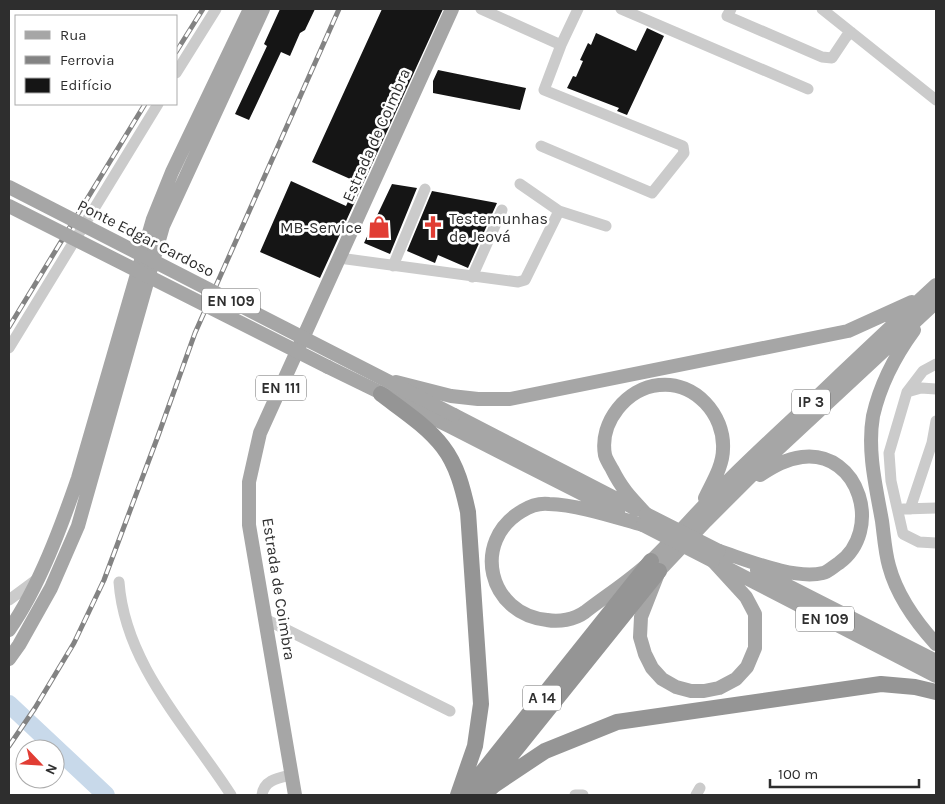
<svg xmlns="http://www.w3.org/2000/svg" width="945" height="804" viewBox="0 0 945 804" font-family="Karla,sans-serif">
<rect width="100%" height="100%" fill="#fff"/>
<g fill="none" stroke-linecap="round" stroke-linejoin="round">
<path stroke="#c8d9ea" stroke-width="18" d="M9,704L106,795"/>
</g>
<path fill="#151515" d="M280,9H315L305,30L300,33L290,56L281,52L249,120L235,114L267,46L264,44Z
M382,9H443L320,278L260,252L291,181L346,206L357,182L312,162Z
M647,28L664,36L627,115L617,111L619,108L567,88L573,76L576,77L583,61L580,60L588,43L591,45L596,33L636,51Z
M438,70L526,88L520,110L433,93V81Z
M392,184L417,188L390,254L364,243Z
M432,191L497,203L468,268L438,255L435,263L407,251Z"/>
<g fill="none" stroke-linecap="round" stroke-linejoin="round">
<path stroke="#cbcbcb" stroke-width="11" d="M481,9L561,45
M621,9L808,89
M731,9L727,16L822,57L832,58L846,37L851,32
M822,9L936,100
M176,73L216,9
M541,146L652,193L684,153L683,146L544,90L561,45L578,9
M520,184L559,211L606,226
M339,258L518,282L525,280L559,211
M393,266L425,189
M472,277L502,210
M9,348L158,104
M936,364L923,371L907,392L889,453L891,481L903,534L919,542L936,543
M907,392L921,388L936,389
M903,509L936,508
M910,509L932,443L936,421
M119,582C125,665 188,728 231,795
M9,600L36,580
M265,619L450,711
M262,795C264,780 278,778 291,775
M575,795H583
M696,795L700,788"/>
<path stroke="#a6a6a6" stroke-width="14" d="M914,330C895,356 880,385 873,416C867,451 876,487 882,521C884,536 885,552 889,566C897,596 916,622 936,644
M328,367L449,426L618,512
M396,382L451,396L478,399H510L848,331L912,302
M454,415L636,509
M646,514C630,497 622,489 612,469C609,464 606,459 605,455C599,422 627,388 659,385C695,381 725,415 723,449C723,466 712,483 705,498
M643,525C614,517 579,505 549,504C540,503 530,506 522,511C471,541 488,614 547,620C559,622 574,620 585,612C607,595 631,580 651,561C678,535 702,506 729,480C759,450 791,421 822,392C860,356 898,320 936,285
M719,551C747,560 794,580 823,573C828,572 834,566 839,563C883,531 860,450 802,457C786,459 774,466 760,475
M713,561L746,597L755,614V648L747,667L736,679L719,688L704,691H691L676,687L662,679L652,668L645,654L640,637L641,617L659,571L706,521L779,448L936,302
M723,566L936,676
M757,570L936,661
M9,630C39,587 61,527 78,478L153,219L172,172L250,9
M9,659L19,645L51,588L78,526L163,226L263,9
M295,795L249,525V482L260,433L452,9"/>
<path stroke="#959595" stroke-width="16" d="M381,394C402,410 427,426 443,447C457,465 463,489 468,512L481,704L475,746L458,795
M488,784L659,571
M464,795L651,561
M483,795L494,785L545,751L617,722L881,684L915,687L936,692"/>
<defs>
<path id="rail" d="M176,52L203,9
M9,327L145,104
M9,746L35,708L74,643L104,580L158,436L195,333L339,9"/>
</defs>
<use href="#rail" stroke="#838383" stroke-width="5"/>
<use href="#rail" stroke="#fff" stroke-width="3" stroke-dasharray="9" stroke-linecap="butt"/>
<path stroke="#a6a6a6" stroke-width="14" d="M9,187L454,415
M9,206L328,367
M646,514L719,551
M643,525L713,561"/>
</g>
<defs>
<symbol id="shop-bare" viewBox="-9 -9 18 18"><path d="M-5-2.5h2.3a2.7 3.5 0 0 1 5.4 0H5L5.5 6h-11ZM-1.5-2.5h3a1.5 2.3 0 0 0-3 0Z" fill="#e13d34" stroke="#fff" stroke-width="2.5" paint-order="stroke"/></symbol>
<symbol id="church-bare" viewBox="-9 -9 18 18"><path d="M-1.2-6h2.4v3.5h3.3v2.4h-3.3V6h-2.4V-.1h-3.3v-2.4h3.3Z" fill="#e13d34" stroke="#fff" stroke-width="2.5" paint-order="stroke"/></symbol>
</defs>
<g fill-rule="evenodd">
<use href="#shop-bare" x="363" y="211" width="32" height="32"/>
<use href="#church-bare" x="417" y="211" width="32" height="32"/>
</g>
<g text-anchor="middle" dominant-baseline="central" stroke-width="5" stroke-linejoin="round" paint-order="stroke">
<g fill="#fff" stroke="#6d6d6d" stroke-width="1">
<rect x="202" y="288.5" width="58" height="25" rx="4"/>
<rect x="256" y="375.5" width="50" height="25" rx="4"/>
<rect x="792" y="389.5" width="38" height="25" rx="4"/>
<rect x="796" y="606.5" width="58" height="25" rx="4"/>
<rect x="523" y="685.5" width="38" height="25" rx="4"/>
</g>
<g font-size="15" font-weight="bold" fill="#2e2e2e">
<text x="231" y="301">EN 109</text>
<text x="281" y="388">EN 111</text>
<text x="811" y="402">IP 3</text>
<text x="825" y="619">EN 109</text>
<text x="542" y="698">A 14</text>
</g>
<g font-size="16" fill="#2e2e2e" stroke="#fff">
<text transform="translate(376 135) rotate(-66)">Estrada de Coimbra</text>
<text transform="translate(146 238) rotate(27)">Ponte Edgar Cardoso</text>
<text transform="translate(279 589) rotate(81)">Estrada de Coimbra</text>
</g>
<g font-size="16" fill="#2e2e2e" stroke="#fff" text-anchor="start">
<text x="449" y="218">Testemunhas<tspan x="449" dy="18">de Jeová</tspan></text>
<text x="362" y="227" text-anchor="end">MB-Service</text>
</g>
</g>
<rect width="945" height="804" fill="none" stroke="#2e2e2e" stroke-width="20"/>
<rect x="15" y="15" width="162" height="90" fill="#ffffff" stroke="#ababab"/>
<rect x="25" y="31" width="25" height="8" fill="#a6a6a6" stroke="#ababab"/>
<text x="60" y="40" font-size="15" fill="#2e2e2e">Rua</text>
<rect x="25" y="56" width="25" height="8" fill="#838383" stroke="#ababab"/>
<text x="60" y="65" font-size="15" fill="#2e2e2e">Ferrovia</text>
<rect x="25" y="78" width="25" height="15" fill="#151515" stroke="#ababab"/>
<text x="60" y="90" font-size="15" fill="#2e2e2e">Edifício</text>
<g transform="translate(40 764) rotate(115)"><circle r="24" fill="#ffffff" stroke="#ababab"/>
<path d="M0-4L9 19L0 12L-9 19Z" fill="#e13d34"/>
<text y="-8" font-size="14" font-weight="bold" text-anchor="middle" fill="#2e2e2e">N</text>
</g>
<path d="M770 779v8h149v-8" fill="none" stroke="#2e2e2e" stroke-width="2.5"/>
<text x="778" y="779" font-size="15" fill="#2e2e2e" stroke="#ffffff" stroke-width="4" paint-order="stroke">100 m</text>
</svg>
